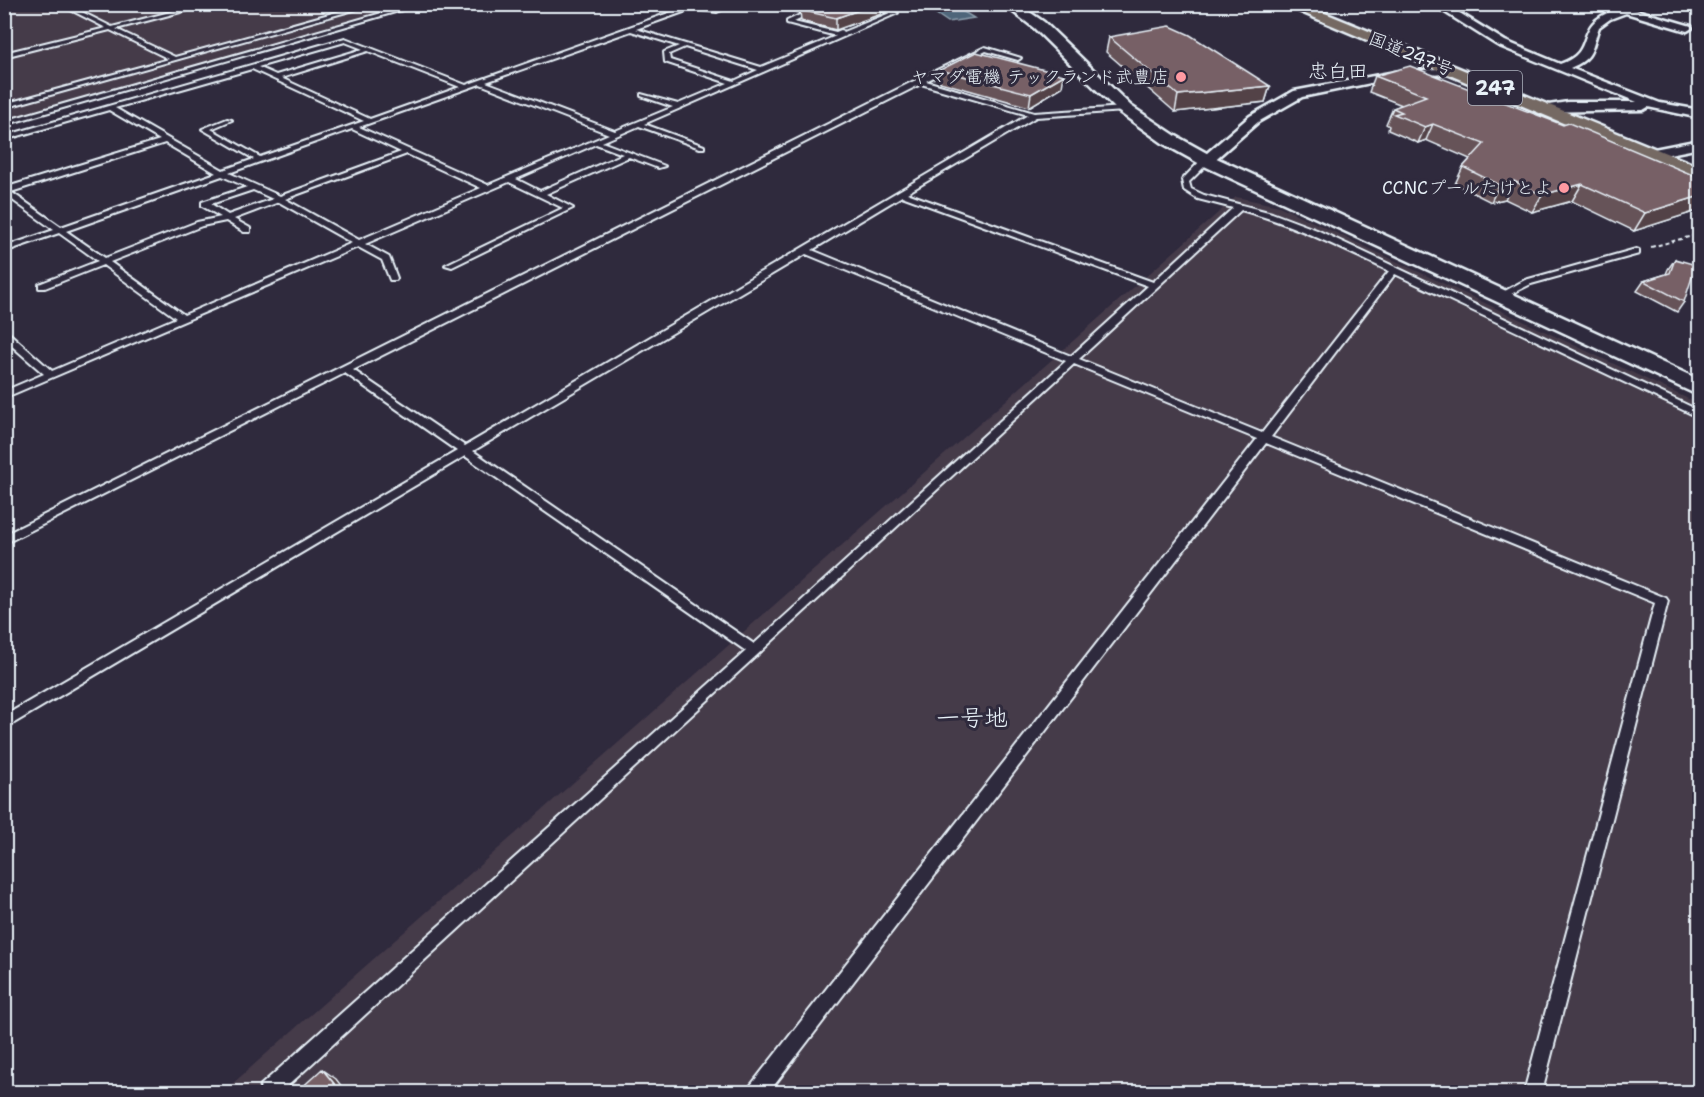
<svg xmlns="http://www.w3.org/2000/svg" width="1704" height="1097" viewBox="0 0 1704 1097" font-family="'Shantell Sans','Klee One',sans-serif">
<rect width="100%" height="100%" fill="#2f2a3d"/>
<filter id="ink" filterUnits="userSpaceOnUse"><feTurbulence type="fractalNoise" baseFrequency=".0167" numOctaves="2"/><feDisplacementMap in="SourceGraphic" scale="12" xChannelSelector="R" yChannelSelector="G"/><feConvolveMatrix kernelMatrix="1 2 1 2 8 2 1 2 1" color-interpolation-filters="sRGB"/></filter>
<g filter="url(#ink)">
<path fill="#453a49" d="M5,5H406L5,119Z
M1236,197L1279,206L1699,404V1092H223Z"/>
<path fill="#4f667a" stroke="#8c9eac" stroke-width="1.5" d="M954,6L974,18L948,22L929,9Z"/>
<g fill="none" stroke-linecap="round" stroke-linejoin="round">
<defs>
<path id="service" d="M59,4H66L112,27L201,4H211L116,29L175,57L365,4H375L4,108V104L169,59L110,30L4,57V53L106,28Z
M413,4H423L4,125V121Z
M694,4H703L698,7L716,8L727,4H735L717,12L692,9L636,29L761,67L836,36L787,23V21L804,13L791,9V7L803,4L798,8L809,11L824,4H832L794,22L836,32L841,30L843,32L890,13L858,4H868L898,13L644,124L704,146V148H700L639,126L602,142L665,166L658,168L629,157L546,194L573,208L452,267L445,265L563,208L509,182L365,244L389,257L397,278L396,280H390L382,260L358,247L4,398V391L44,374L4,339V331L8,332L52,371L176,318L103,265L45,288H39V284L98,261L59,233L4,252V247L54,230L4,194V188L160,140L109,110L4,140V136L345,38L466,85ZM631,31L679,46L664,52L665,62L728,83L678,104L641,94V96L673,107L615,131L486,82ZM345,42L363,49L276,75L258,67ZM685,47L758,70L734,81L670,60L669,54ZM368,51L460,87L370,119L281,78ZM252,69L364,121L260,157L211,129L232,120L227,119L202,129L254,159L223,170L115,108ZM480,84L609,134L488,185L359,127ZM352,129L401,152L280,196L229,173ZM165,143L216,173L61,227L11,192ZM596,144L623,154L540,191L516,179ZM407,154L481,188L359,240L285,199ZM222,176L247,187L202,202V206L221,217L197,222L105,258L66,231ZM253,190L273,199L228,215L211,204ZM279,202L352,243L184,315L110,262L202,226L226,221L244,232H250V228L234,219Z
M985,47L1021,58L1018,60L986,51L926,81L1034,113L1125,107L1128,109L1125,111L1036,117L907,193L1153,282L1233,208L1198,199L1184,190L1182,180L1203,158H1209V162L1189,182L1191,189L1204,195L1272,213L1317,230L1700,411V418L1395,274L1271,437L1666,598L1668,601L1542,1092H1524L1655,603L1266,443L769,1092H749L751,1085L1257,439L1074,364L281,1092H259L261,1085L746,651L465,456L4,729V716L457,451L345,373L4,544V535L916,80ZM921,84L1028,115L465,446L353,370ZM902,196L1148,286L1071,356L812,250ZM1241,210C1293,224 1340,248 1389,271L1262,433L1079,359ZM806,254L1066,361L754,644L473,451Z
M1636,249L1639,250V254L1531,284L1501,299H1495L1494,297L1525,280Z"/>
<path id="minor" d="M1432,4H1445L1505,41L1560,64C1599,51 1571,25 1615,10L1610,8V4H1633V9L1691,26L1692,28L1687,31L1626,13L1610,19L1599,27C1591,48 1595,58 1570,68L1660,103L1700,110V118L1648,107L1643,110L1542,112L1540,109L1542,106L1568,102H1637L1497,45Z
M1452,68L1458,71L1456,73L1395,78L1302,97L1258,122L1211,163L1206,164L1199,160L1250,116L1294,91L1395,72Z
M1700,140V148L1649,158L1642,154L1649,150Z"/>
<path id="tertiary" d="M1003,4H1018L1044,22L1131,106L1176,136L1212,156L1700,380V396L1200,164L1164,144L1119,112L1034,28Z"/>
<path id="trunk" d="M1282,4H1303L1700,167V181Z"/>
</defs>
<use href="#service" stroke="#e8f1f8" stroke-width="4"/>
<use href="#minor" stroke="#e8f1f8" stroke-width="5"/>
<use href="#tertiary" stroke="#e8f1f8" stroke-width="5"/>
<use href="#trunk" stroke="#e8f1f8" stroke-width="5"/>
<path stroke="#e8f1f8" stroke-width="2" stroke-dasharray="4 3" stroke-linecap="butt" d="M1651,247L1700,234"/>
<use href="#service" fill="#2f2a3d" fill-rule="evenodd"/>
<use href="#minor" fill="#2f2a3d" fill-rule="evenodd"/>
<use href="#tertiary" fill="#2f2a3d" fill-rule="evenodd"/>
<use href="#trunk" fill="#756964" fill-rule="evenodd"/>
</g>
<path fill="#665358" stroke="#e8f1f8" stroke-width="1.5" d="M813,4H881V14L836,30L801,21L800,10Z
M1109,37L1270,86L1265,102L1175,112L1106,52Z
M940,70L1062,87L1029,107L940,82Z
M1375,76L1700,178V210L1634,231L1572,201L1532,212L1505,199L1491,202L1455,184L1463,167L1470,159L1426,140L1418,143L1388,130L1389,126L1386,124L1393,108L1402,105L1369,92Z
M1675,259L1684,302L1677,312L1637,291L1644,281L1666,274L1668,269Z"/>
<path fill="#534347" stroke="#e8f1f8" stroke-width="1.5" d="M876,4H881V14L836,30V18Z
M1064,75L1062,87L1029,107L1031,94Z
M1270,86L1265,102L1175,112L1178,95Z
M1433,124L1426,140L1418,143L1425,127Z
M1514,181L1505,199L1491,202L1499,185Z
M1582,184L1572,201L1532,212L1542,195Z
M1700,196V210L1634,231L1645,213Z
M322,1069L336,1079L346,1092H341Z"/>
<path fill="#776066" stroke="#e8f1f8" stroke-width="1.5" d="M813,4H876L836,18L800,10Z
M1170,26L1190,35L1270,86L1178,95L1109,37Z
M976,52L1064,75L1031,94L940,70Z
M1410,66L1563,125L1569,123L1700,178V196L1645,213L1582,184L1542,195L1514,181L1499,185L1463,167L1484,144L1433,124L1425,127L1394,114L1402,112L1393,108L1426,96L1375,76Z
M1675,259L1696,265L1684,302L1644,281L1670,273Z
M322,1069L341,1092H297Z"/>
</g>
<g fill="#ff9aa2" stroke="#2f2a3d" stroke-width="2">
<circle cx="1181" cy="77" r="6"/>
<circle cx="1564" cy="188" r="6"/>
</g>
<g text-anchor="middle" dominant-baseline="central" stroke-width="6" stroke-linejoin="round" paint-order="stroke">
<g font-size="18" fill="#e8f1f8" stroke="#2f2a3d">
<text transform="translate(1411 54) rotate(22)">国道247号</text>
</g>
<g font-size="18" fill="#e8f1f8" stroke="#2f2a3d" text-anchor="end">
<text x="1169" y="77">ヤマダ電機 テックランド武豊店</text>
<text x="1552" y="188">CCNCプールたけとよ</text>
</g>
<g font-size="20" fill="#e8f1f8" stroke="#2f2a3d">
<text x="1338" y="71">忠白田</text>
</g>
<rect fill="#2f2a3d" stroke="#b0b5c0" stroke-width="1.5" x="1468" y="71" width="54" height="34" rx="4.5"/>
<g font-size="20" font-weight="bold" fill="#e8f1f8">
<text x="1495" y="88">247</text>
</g>
<g font-size="24" fill="#e8f1f8" stroke="#2f2a3d">
<text x="972" y="718">一号地</text>
</g>
</g>
<rect width="1704" height="1097" fill="none" stroke="#2f2a3d" stroke-width="24"/>
<rect x="12" y="12" width="1680" height="1073" fill="none" stroke="#e8f1f8" stroke-width="2" filter="url(#ink)"/>
</svg>
